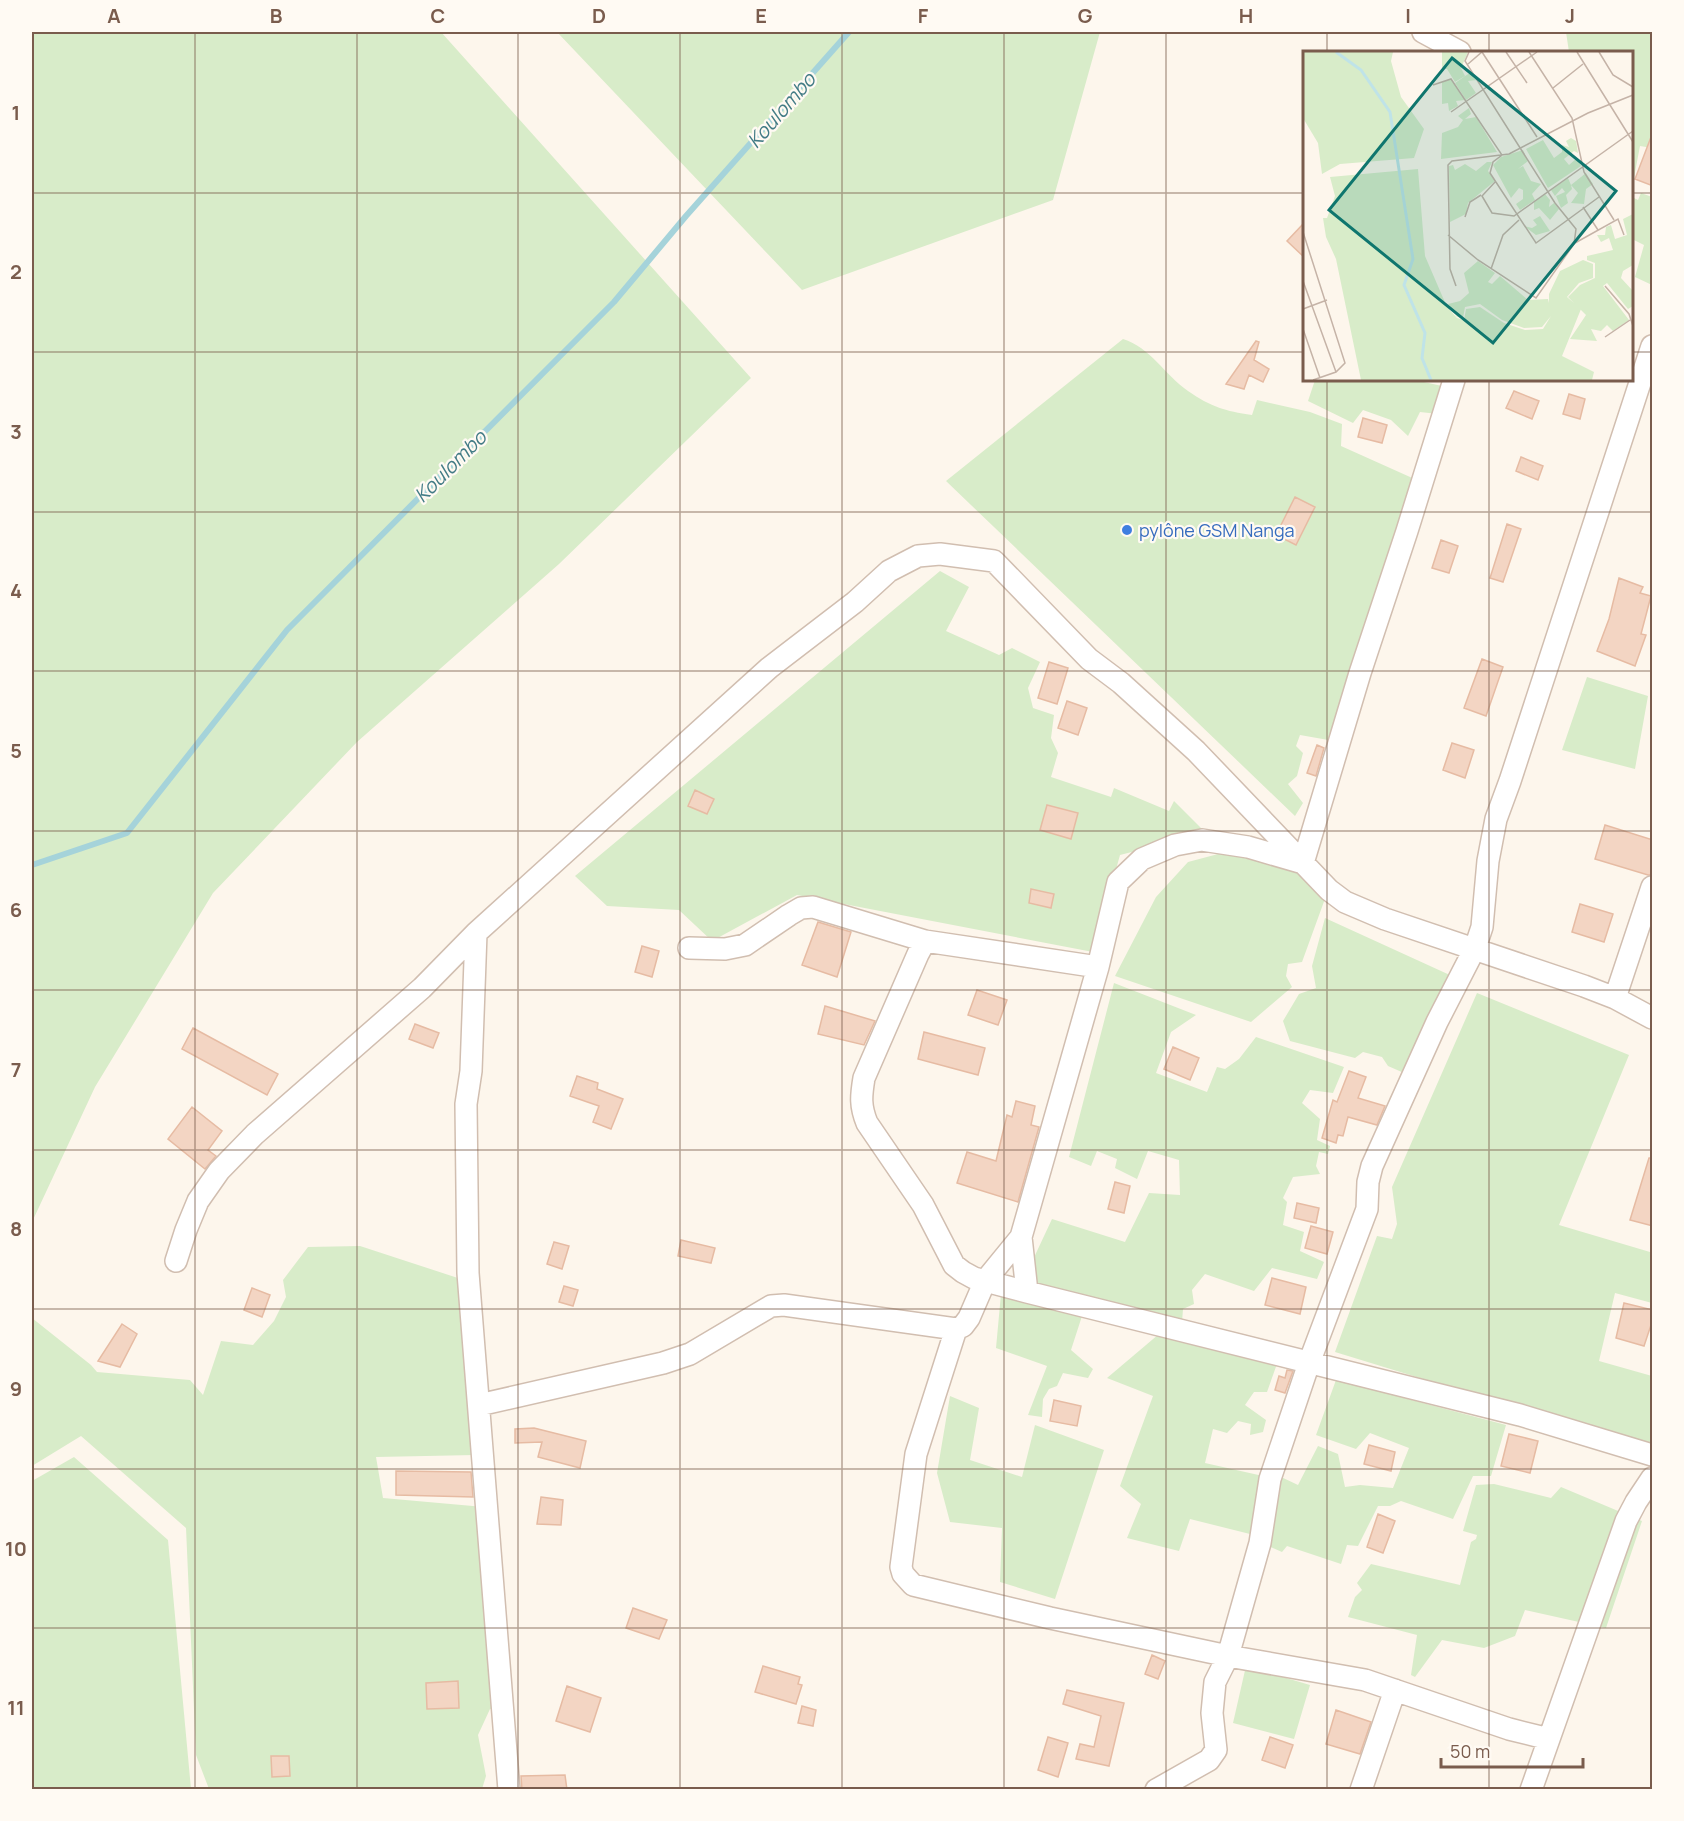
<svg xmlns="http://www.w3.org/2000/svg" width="1684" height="1821" viewBox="0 0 1684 1821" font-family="Manrope,sans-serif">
<rect width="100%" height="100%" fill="#fdf6ec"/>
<path fill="#d8ecc9" d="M32,32H441L751,378L559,564L357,742L213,893L95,1087L32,1222Z
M557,32H1100L1053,200L802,290Z
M1566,32H1652V148L1640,146L1632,188V52H1569Z
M1641,193L1652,197V285L1635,277L1644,245L1632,239V197L1638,200Z
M1123,339C1150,347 1165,375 1188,391C1211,407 1225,411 1252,415L1257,400L1310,412L1342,424L1341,446L1419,481L1334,741L1300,735L1296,746L1303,753L1297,776L1288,784L1303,803L1295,816L946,481Z
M1315,380H1415L1442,386L1438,414L1420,412L1408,436L1391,420L1363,410L1353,423L1308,401Z
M940,571L969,587L946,631L999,655L1012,648L1040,662L1028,688L1033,708L1054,715L1051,738L1058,753L1051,777L1111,797L1114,788L1169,811L1174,801L1206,833L1120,855L1093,952L797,895L712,941L679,910L607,906L575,876Z
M1587,677L1648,696L1635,769L1562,750Z
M1237,849L1304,872L1326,896L1302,962L1288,964L1286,976L1292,987L1251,1022L1115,976L1156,897L1188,862Z
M1325,918L1452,976L1404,1073L1388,1066L1382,1057L1363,1052L1355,1058L1290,1041L1283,1021L1299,994L1316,988L1312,966Z
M1114,983L1196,1015L1171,1032L1156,1073L1207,1092L1217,1067L1225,1069L1239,1059L1256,1037L1344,1067L1333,1093L1310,1090L1302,1103L1320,1119L1317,1140L1330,1146L1328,1154L1319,1152L1316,1166L1320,1174L1293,1177L1283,1198L1287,1202L1283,1225L1304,1232L1300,1251L1324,1262L1317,1279L1272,1268L1254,1291L1205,1274L1192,1290L1194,1304L1183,1309L1182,1322L1033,1286L1030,1266L1052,1219L1125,1242L1149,1193L1180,1195L1179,1160L1148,1151L1137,1179L1115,1168L1117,1159L1097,1151L1091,1166L1069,1157Z
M1477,993L1629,1055L1559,1225L1650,1252L1652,1247V1303L1615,1293L1599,1361L1652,1376V1449L1335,1352L1377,1236L1392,1239L1397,1224L1392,1187Z
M360,1246L464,1280L475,1455L376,1457L383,1498L484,1507L498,1708L490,1709L478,1735L486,1776L482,1789H209L196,1755L186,1528L81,1436L32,1466V1318L91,1365L97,1372L190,1380L203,1395L221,1341L253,1345L274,1321L286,1297L283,1280L308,1247Z
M1001,1294L1082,1316L1071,1350L1093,1369L1088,1378L1063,1373L1057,1386L1049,1389L1043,1399L1042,1417L1028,1415L1047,1366L996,1348Z
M1159,1334L1278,1361L1267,1392H1254L1245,1405L1266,1420L1263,1432L1250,1435L1251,1424L1238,1421L1227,1433L1213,1429L1205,1463L1263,1476L1254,1535L1190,1519L1179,1551L1127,1538L1141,1504L1120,1486L1153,1396L1107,1378Z
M1336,1380L1506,1425L1491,1476H1473L1453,1519L1401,1501L1390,1506H1378L1358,1546L1347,1545L1341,1564L1287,1546L1282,1552L1266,1545L1279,1476L1298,1485L1318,1446L1338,1454L1345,1487L1360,1485L1393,1488L1409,1448L1370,1433L1356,1449L1316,1435Z
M950,1396L979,1408L970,1460L1022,1477L1035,1425L1104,1450L1055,1599L1000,1582L1002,1528L950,1522L937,1473Z
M74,1457L168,1540L191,1789H32V1481Z
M1494,1484L1551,1498L1561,1487L1642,1521L1606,1628L1525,1610L1515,1636L1484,1648L1442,1640L1415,1677L1411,1675L1417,1635L1348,1617L1355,1597L1362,1590L1357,1583L1371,1564L1460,1585L1471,1542L1476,1539L1477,1535L1463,1531L1476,1485Z
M1246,1666L1310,1685L1294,1739L1233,1723Z"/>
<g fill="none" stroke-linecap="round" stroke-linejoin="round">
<path stroke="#a5d3da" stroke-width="6" d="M32,865L127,833L287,630L614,302L686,216L849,32"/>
</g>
<path fill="#f3d5c3" stroke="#e6bba3" stroke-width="1.5" d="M1651,137H1653V186L1635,179Z
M1305,222V258L1287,241Z
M1256,341L1259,342L1254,360L1269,369L1263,382L1249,375L1244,389L1226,384Z
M1514,391L1539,401L1532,419L1506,408Z
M1569,394L1585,399L1580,419L1563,414Z
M1363,418L1387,425L1382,443L1358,437Z
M1521,457L1543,466L1538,480L1516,471Z
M1295,497L1315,507L1296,545L1276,535Z
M1507,524L1521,529L1503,582L1490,578Z
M1441,540L1458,546L1449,573L1432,568Z
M1619,578L1643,587L1640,593L1651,596L1641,634L1646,635L1635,666L1597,651L1609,619Z
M1482,659L1503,667L1486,716L1464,708Z
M1049,662L1068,668L1057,704L1038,698Z
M1067,701L1087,708L1078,735L1058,728Z
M1452,743L1474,750L1465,778L1443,770Z
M1317,745L1324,748L1316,776L1307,773Z
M695,790L714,799L707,814L688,806Z
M1047,805L1078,813L1071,839L1040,830Z
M1605,825L1653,840V875H1648L1595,859Z
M1031,889L1054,894L1051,908L1029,903Z
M1580,904L1613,914L1604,942L1572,932Z
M818,922L851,932L837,977L802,965Z
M642,946L659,951L652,977L635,972Z
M977,990L1007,1000L998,1025L968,1015Z
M825,1006L875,1021L864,1045L818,1034Z
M415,1024L439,1033L433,1048L409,1039Z
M193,1028L278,1074L267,1095L182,1049Z
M924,1032L985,1048L978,1075L918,1059Z
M1173,1047L1199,1058L1190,1080L1164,1069Z
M1349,1071L1366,1077L1358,1098L1385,1106L1377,1125L1348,1117L1343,1136L1338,1135L1336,1143L1322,1138L1333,1100L1337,1102Z
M577,1076L598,1083L597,1089L623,1099L611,1129L593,1122L599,1106L570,1096Z
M1016,1101L1035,1106L1031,1125L1039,1127L1018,1202L957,1183L967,1152L996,1161L1007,1115L1012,1117Z
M192,1107L222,1131L208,1150L216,1156L205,1169L168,1139Z
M1649,1158H1653V1226L1630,1220Z
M1115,1182L1130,1186L1124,1213L1108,1209Z
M1297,1203L1319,1208L1316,1223L1294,1218Z
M1311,1226L1333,1232L1327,1254L1305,1248Z
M681,1240L715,1248L711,1263L678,1256Z
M554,1242L569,1246L562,1269L547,1264Z
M1272,1278L1306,1287L1300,1314L1265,1305Z
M564,1286L578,1290L573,1306L559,1302Z
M252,1288L270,1295L262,1317L244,1310Z
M1624,1303L1653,1310V1319L1644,1346L1616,1338Z
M122,1324L137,1334L120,1367L98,1361Z
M1287,1370L1293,1371L1285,1393L1275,1390L1279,1376L1285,1378Z
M1054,1400L1081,1406L1077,1426L1050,1421Z
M534,1428L586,1441L580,1468L538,1457L542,1442L515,1443V1429Z
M1509,1434L1538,1441L1530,1473L1501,1466Z
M1369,1445L1395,1452L1391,1471L1364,1464Z
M396,1471L471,1472L473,1497L396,1495Z
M541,1497L563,1500L561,1525L537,1524Z
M1378,1514L1395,1521L1383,1553L1367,1547Z
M633,1608L667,1620L659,1639L626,1628Z
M1152,1655L1165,1661L1158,1679L1145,1674Z
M763,1666L800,1677L798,1684L802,1685L796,1704L755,1692Z
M458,1681L459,1708L427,1709L426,1683Z
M567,1686L601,1698L590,1732L556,1721Z
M1067,1690L1124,1703L1109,1766L1076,1759L1080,1744L1094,1747L1101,1716L1063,1704Z
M802,1706L816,1710L813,1726L798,1723Z
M1336,1710L1371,1722L1360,1754L1326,1744Z
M1048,1737L1068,1743L1058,1777L1038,1770Z
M1270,1737L1293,1745L1285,1768L1262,1760Z
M271,1756H289L290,1776L272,1777Z
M565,1775L567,1790H522L521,1776Z"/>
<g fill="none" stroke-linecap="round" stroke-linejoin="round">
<defs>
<path id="minor" d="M1423,32L1460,52
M476,933L471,1071L466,1104L468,1273L509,1790
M689,948L725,949L745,945L789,915L801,908L813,907L925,941
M1098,967L925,941L918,954L864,1078C861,1096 860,1106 867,1123L923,1205L954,1265L963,1272L974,1278L1027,1292L1520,1415L1652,1455
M1615,998L1652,887
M1021,1237L1027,1292
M176,1261L186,1230L198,1201L219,1171L255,1134L422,988L476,933L769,668L855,602L889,571L918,556L940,554L994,561L1089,659L1121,683L1196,751L1329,890L1345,902L1385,919L1584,986L1615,998L1652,1018
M956,1329L916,1454L901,1567L903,1574L913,1585L1050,1618L1228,1656L1365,1680L1509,1729L1549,1739
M479,1405L663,1363L690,1354L771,1306L784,1305L956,1329L963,1326L969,1318L985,1281L1021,1237L1098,967L1118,882L1142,859L1175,845L1202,840L1248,847L1303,863L1360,673L1407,531L1454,380
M1156,1790L1209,1760L1216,1750L1212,1713L1215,1682L1228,1656L1260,1543L1270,1479L1309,1363L1367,1209L1368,1182L1372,1166L1437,1022L1475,948L1482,927L1488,861L1496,819L1510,781L1652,346
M1361,1790L1395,1690
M1531,1790L1626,1521L1636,1502L1652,1478"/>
</defs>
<use href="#minor" stroke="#d1beb0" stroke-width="24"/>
<use href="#minor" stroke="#fff" stroke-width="21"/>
</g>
<path fill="none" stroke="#7a5c4d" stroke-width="1.5" stroke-opacity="0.55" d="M195,32V1790M357,32V1790M518,32V1790M680,32V1790M842,32V1790M1004,32V1790M1166,32V1790M1327,32V52M1489,32V52M32,193H1304M1632,193H1652M32,352H1304M1632,352H1652M1327,380V1790M1489,380V1790M32,512H1652M32,671H1652M32,831H1652M32,990H1652M32,1150H1652M32,1309H1652M32,1469H1652M32,1628H1652"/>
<circle fill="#3f7fe0" stroke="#fffaf3" stroke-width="2" cx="1127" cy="530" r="6"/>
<g text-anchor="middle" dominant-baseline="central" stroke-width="4.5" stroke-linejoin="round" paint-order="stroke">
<g font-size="18" fill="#366cbe" stroke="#fffaf3" text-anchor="start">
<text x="1139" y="530">pylône GSM Nanga</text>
</g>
<g font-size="20" font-style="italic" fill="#437c86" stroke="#fffaf3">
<text transform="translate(781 110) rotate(-49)">Koulombo</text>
<text transform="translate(450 466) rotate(-45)">Koulombo</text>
</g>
</g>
<g transform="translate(1303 51)">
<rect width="330" height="330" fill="#fdf6ec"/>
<path d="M0,1H90L88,10L98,46L121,78L111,107L37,113L19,123L15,92L0,67ZM139,1H165L158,17L162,25L152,31L144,18H139ZM168,21L174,29L165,30L173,42L163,49L152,32ZM148,28L162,49L153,50L155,55L146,60L145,52L139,53V31ZM166,57L168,63L162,68L173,66L194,101L138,108L139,82L155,76L160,69L155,65ZM268,87L273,90L275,102L271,100L261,108L266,114L274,107L278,115L245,137L223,98L240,89L251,107L259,101V94L266,96L263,90ZM220,99L225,110L215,118L220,115L228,130L238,133L229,143L232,149L217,159L213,153L220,148V139L216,137L208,147L190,114L198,106ZM184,111H189L185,120L192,130L165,152L163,163L147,171L146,115L150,114L152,119L162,113L173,120ZM115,118L122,205L144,256L154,267L161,269L163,258L177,256L201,272L222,279L240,278L248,265L239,276L221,277L199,269L177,253L162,256L160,267L154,266L145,253L157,250L166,242L161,222L175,210L192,222L185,231L189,233L197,225L225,249L245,248L246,252V243L257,220L280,209L290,213V227L276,232L264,246L278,258L259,305L291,321L289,329H58L33,208L23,186L20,167H24L32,145L27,126ZM283,122L290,133L283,138L281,153L268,152L275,142L268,134L269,138L263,144L265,152L258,157L253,145L262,141L259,137L252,145L248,139L265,127L268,134ZM242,143L247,149L246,156L251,152L256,158L247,169L236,157L231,159V151ZM330,163V214L320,220L318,227L330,240V255L325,258L304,232L300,235L326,269L310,280L304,274L298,280L288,278L294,290L267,288L283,264L265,246L277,234L292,227V212L284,209V205L310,199L306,187L298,191L294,184H302L303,176L308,174L312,188L324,184L320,168ZM237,165L247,180L233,184L221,175L229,177L234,174L230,169Z" fill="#d8ecc9"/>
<path fill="none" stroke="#bfe3e8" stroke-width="3" d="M33,1L58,19L87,61L110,208L101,234L122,282L119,307L128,329"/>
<path fill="none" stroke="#c5b3a7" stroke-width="1.5" d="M203,1L224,32M226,1L269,67L281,121L311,169M274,1L330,91M296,1L310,24L330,36M165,13L179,1L234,86M130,34L148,28L199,104L190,111L187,122L233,192L296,146M250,37L280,13M148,61L234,1M193,130L179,145L189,162L211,165L330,80M280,156L295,179M162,166L167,151L178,144M0,181L42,312L33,321L10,329M145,184L175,209L233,247L271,193L273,178L252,152L162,10L166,1M272,192L315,168L321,184M188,218L200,184L216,169M0,230L33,321M153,235L147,218L145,114L149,110L206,103L285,62L330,44M302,235L326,263L330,275M0,258L24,249M0,278L17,327M302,286L327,269"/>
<path fill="#0f766e" fill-opacity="0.15" stroke="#0f766e" stroke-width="3" d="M149,7L313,140L190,292L26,159Z"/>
<rect width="330" height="330" fill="none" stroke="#7a5c4d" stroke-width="3"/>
</g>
<rect width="1684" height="1821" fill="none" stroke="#fffaf3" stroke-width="66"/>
<path d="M1441 1758v9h142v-9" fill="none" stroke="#7a5c4d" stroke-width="3"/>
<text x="1450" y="1758" font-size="18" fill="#7a5c4d" stroke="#fffaf3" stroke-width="4.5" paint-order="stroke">50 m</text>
<rect x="33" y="33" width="1618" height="1755" fill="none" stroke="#7a5c4d" stroke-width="2"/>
<g font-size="20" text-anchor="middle" font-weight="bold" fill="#7a5c4d">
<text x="114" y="23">A</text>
<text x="276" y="23">B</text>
<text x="438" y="23">C</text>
<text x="599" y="23">D</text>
<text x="761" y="23">E</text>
<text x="923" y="23">F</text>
<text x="1085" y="23">G</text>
<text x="1246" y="23">H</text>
<text x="1408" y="23">I</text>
<text x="1570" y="23">J</text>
<text x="16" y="120">1</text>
<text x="16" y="279">2</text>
<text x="16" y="439">3</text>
<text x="16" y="598">4</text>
<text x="16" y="758">5</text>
<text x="16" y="917">6</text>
<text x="16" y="1077">7</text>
<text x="16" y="1236">8</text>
<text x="16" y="1396">9</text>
<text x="16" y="1556">10</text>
<text x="16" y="1715">11</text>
</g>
</svg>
